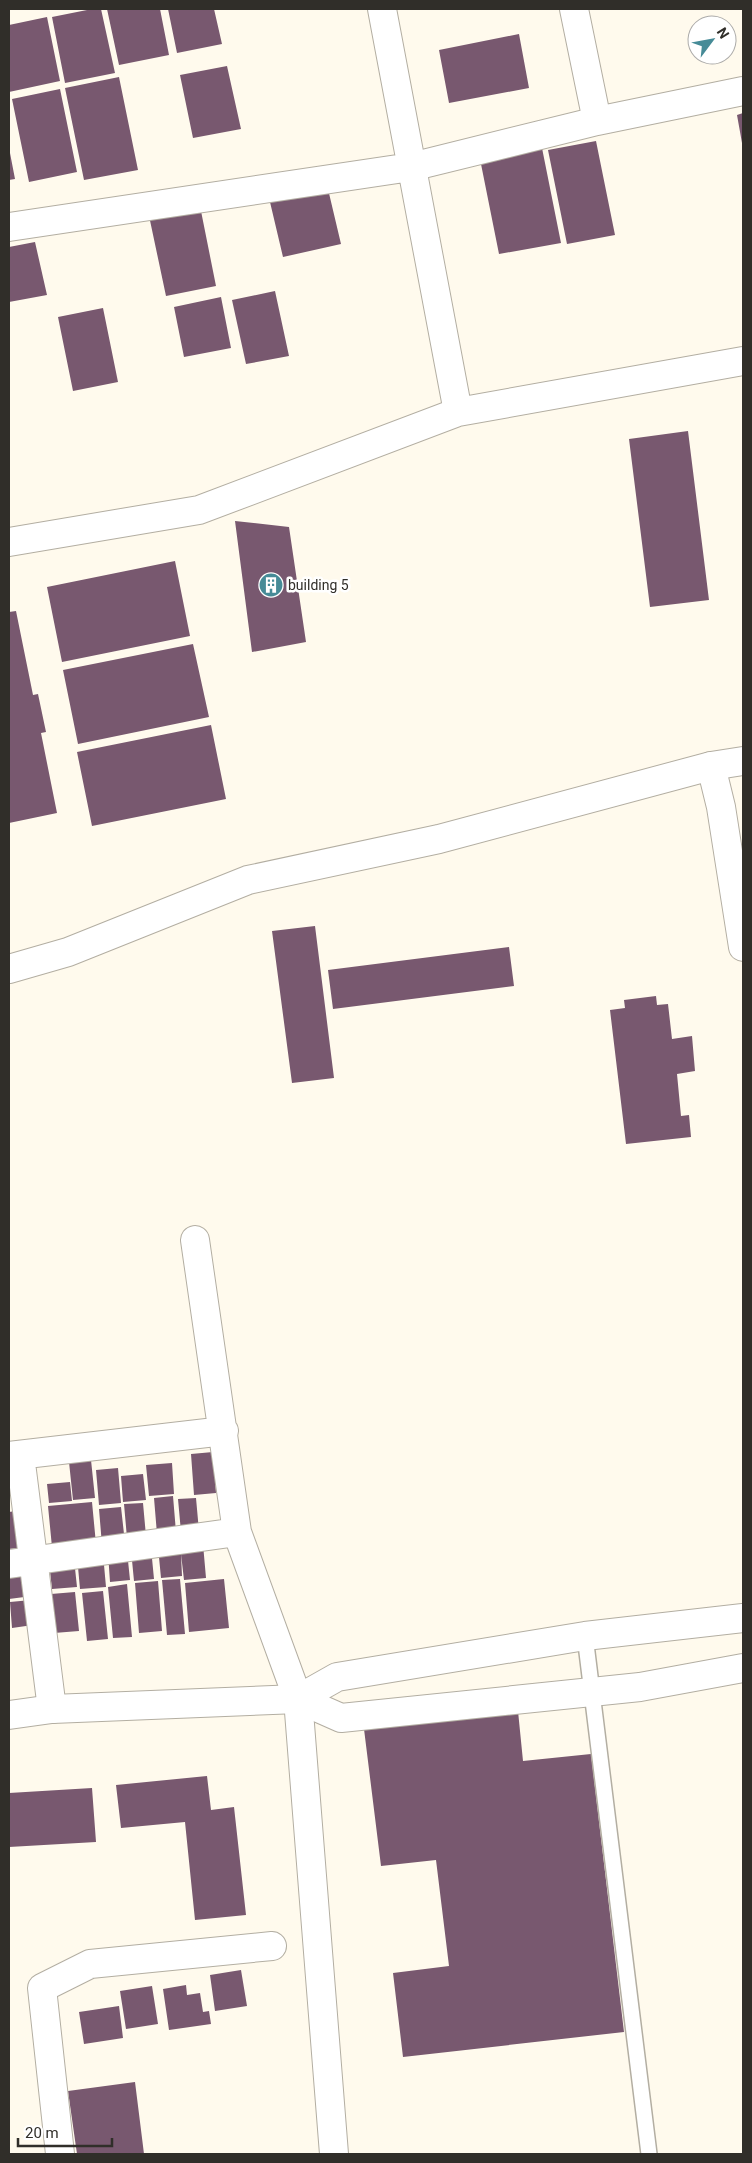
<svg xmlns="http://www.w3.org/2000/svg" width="752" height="2163" viewBox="0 0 752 2163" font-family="Roboto,sans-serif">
<rect width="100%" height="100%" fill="#fffaed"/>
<path fill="#78586f" d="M92,9H101L115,73L65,83L52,17Z
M107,9H160L169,55L119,65Z
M168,9H214L222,44L177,53Z
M47,17L60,81L9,92V25Z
M519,34L529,88L449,103L439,50Z
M227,66L241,129L193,138L180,75Z
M119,77L138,170L84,180L65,88Z
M60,89L77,172L29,182L12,99Z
M743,113V142L742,143L737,115Z
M596,141L615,235L567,244L548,150Z
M542,148L561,243L499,254L480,159Z
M10,153L15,179L9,180V154Z
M328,189L341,244L283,257L270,202Z
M199,201L216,286L166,296L148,211Z
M35,242L47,295L9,302V247Z
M275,291L289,356L246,364L232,300Z
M221,297L231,348L184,357L174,307Z
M103,308L118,382L73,391L58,317Z
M688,431L709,600L650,607L629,439Z
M235,521L289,527L306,642L252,652Z
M175,561L190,636L62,662L47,587Z
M16,611L33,695L38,694L46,732L41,733L57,813L9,823V612Z
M193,644L209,717L78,744L63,670Z
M211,725L226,799L92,826L77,752Z
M315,926L334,1078L292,1083L272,931Z
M509,947L514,986L333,1009L328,970Z
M656,996L657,1005L668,1004L672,1039L692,1036L695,1071L677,1074L681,1116L689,1115L691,1137L626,1144L610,1010L625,1008L624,1000Z
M213,1452L216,1493L194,1495L191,1454Z
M91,1460L95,1498L73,1500L69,1462Z
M172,1463L174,1494L149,1496L146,1465Z
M118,1468L121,1503L99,1505L96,1470Z
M143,1474L146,1500L123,1502L121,1476Z
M70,1482L72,1501L49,1503L47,1484Z
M173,1496L176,1532L157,1534L154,1498Z
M196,1498L199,1531L181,1532L178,1499Z
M92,1502L96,1544L52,1547L48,1506Z
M143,1503L146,1536L127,1538L124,1504Z
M121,1507L125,1543L102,1545L99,1509Z
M22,1510L27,1547L9,1549V1512Z
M203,1544L206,1578L184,1580L181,1554L182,1576L161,1578L158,1547Z
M151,1548L154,1579L134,1581L131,1550Z
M127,1551L130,1580L110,1582L108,1553Z
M103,1554L106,1587L80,1589L77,1556Z
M74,1559L77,1587L52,1589L49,1562Z
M28,1571L32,1596L9,1599V1573Z
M180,1579L185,1634L167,1635L162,1580Z
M224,1579L229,1628L189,1632L185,1583Z
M158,1581L162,1631L139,1633L135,1583Z
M127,1584L132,1637L113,1638L108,1587Z
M103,1591L108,1639L87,1641L82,1593Z
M75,1592L79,1631L54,1633L51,1594Z
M31,1600L33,1625L12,1628L10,1602Z
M518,1711L523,1761L591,1754L624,2032L403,2057L393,1973L449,1966L436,1860L381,1866L364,1729Z
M207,1776L211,1810L234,1807L246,1915L195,1920L185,1822L121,1828L116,1785Z
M92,1788L96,1842L9,1847V1793Z
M241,1970L247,2006L215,2011L210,1975Z
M186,1985L187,1995L200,1993L203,2012L209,2011L211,2024L169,2030L163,1989Z
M152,1986L158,2024L126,2029L120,1991Z
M119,2006L123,2038L84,2044L79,2012Z
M135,2082L144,2154H77L68,2091Z"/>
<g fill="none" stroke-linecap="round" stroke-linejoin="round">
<defs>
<path id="service" d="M585,1636L649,2154"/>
<path id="minor" d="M382,9L458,412
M574,9L597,121
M9,227L411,167L597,121L743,91
M9,542L199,510L458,412L743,361
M9,969L68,952L248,880L439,839L711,766
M195,1240L237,1532L298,1699L334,2154
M20,1455L52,1709
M9,1456L224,1431
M9,1564L237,1532
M60,2154L42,1988L90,1964L272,1946"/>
<path id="tertiary" d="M743,761L711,766L721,807L743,947
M298,1699L337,1677L585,1636L743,1618
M9,1715L52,1709L298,1699L341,1718L640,1687L743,1668"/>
</defs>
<use href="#service" stroke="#b3aea2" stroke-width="18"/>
<use href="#minor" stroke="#b3aea2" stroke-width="30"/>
<use href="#tertiary" stroke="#b3aea2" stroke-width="30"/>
<use href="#service" stroke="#fff" stroke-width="15"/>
<use href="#minor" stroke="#fff" stroke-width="28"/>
<use href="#tertiary" stroke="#fff" stroke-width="28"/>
</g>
<defs>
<symbol id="building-disc" viewBox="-11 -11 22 22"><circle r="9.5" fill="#468b97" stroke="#fff"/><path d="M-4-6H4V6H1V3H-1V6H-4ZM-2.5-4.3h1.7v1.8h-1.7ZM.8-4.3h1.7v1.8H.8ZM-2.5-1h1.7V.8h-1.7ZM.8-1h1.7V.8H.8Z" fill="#fff"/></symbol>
</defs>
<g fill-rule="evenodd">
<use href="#building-disc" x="257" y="571" width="28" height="28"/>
</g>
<g text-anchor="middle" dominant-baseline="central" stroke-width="5" stroke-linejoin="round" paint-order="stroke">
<g font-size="14" fill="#302e29" stroke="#fff" text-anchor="start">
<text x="288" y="585">building 5</text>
</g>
</g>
<rect width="752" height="2163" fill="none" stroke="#302e29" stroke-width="20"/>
<g transform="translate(712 40) rotate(58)"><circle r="24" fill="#ffffff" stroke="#acaba9"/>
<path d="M0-4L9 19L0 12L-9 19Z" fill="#468b97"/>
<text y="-8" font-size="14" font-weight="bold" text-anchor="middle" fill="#302e29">N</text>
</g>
<path d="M18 2138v8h94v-8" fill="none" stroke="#302e29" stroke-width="2.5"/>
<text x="25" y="2138" font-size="15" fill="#302e29" stroke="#ffffff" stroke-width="4" paint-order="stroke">20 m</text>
</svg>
